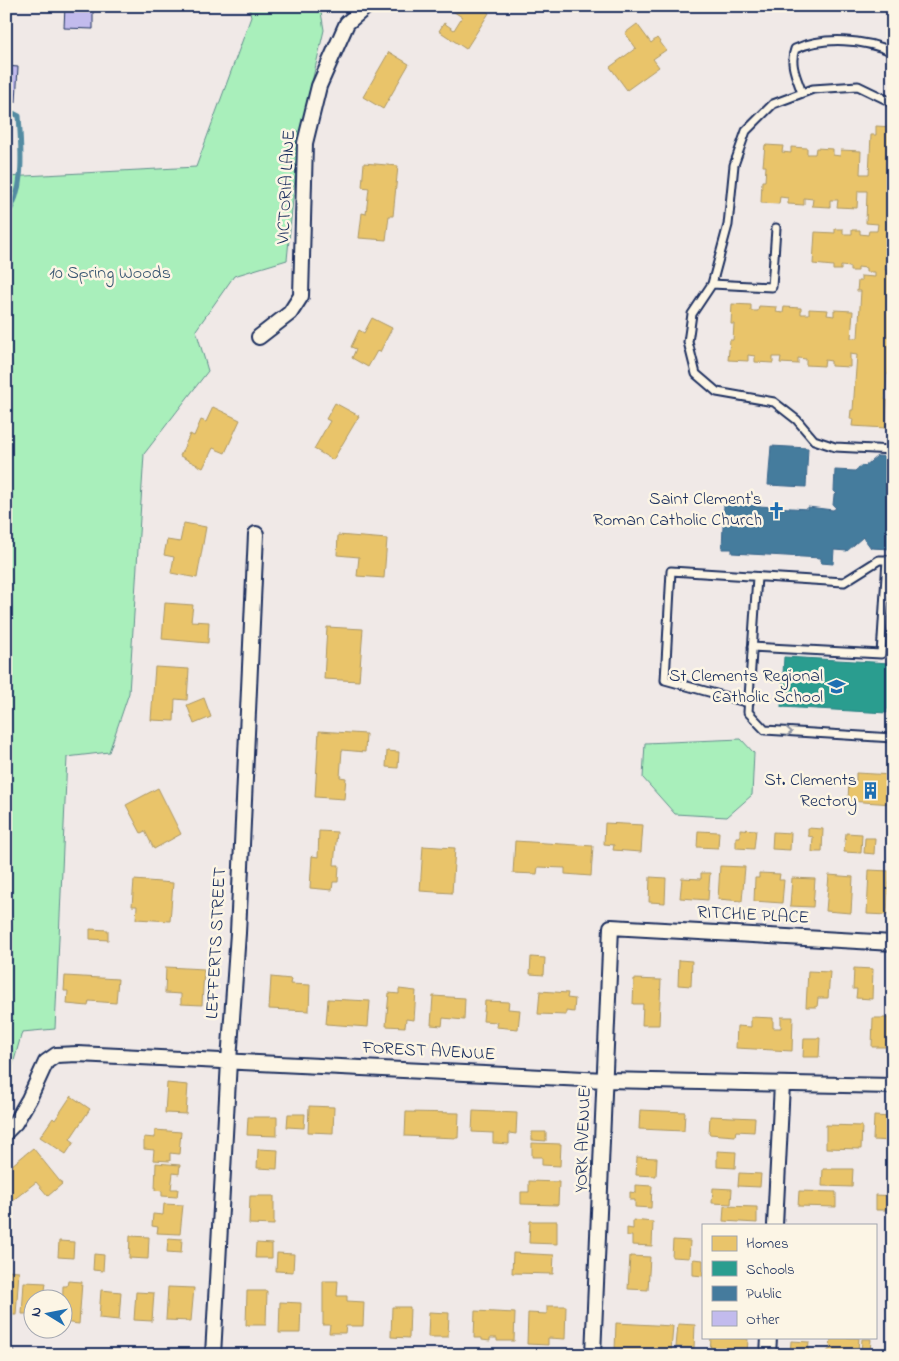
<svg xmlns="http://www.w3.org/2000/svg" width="899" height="1361" viewBox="0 0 899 1361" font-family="'Indie Flower',sans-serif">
<rect width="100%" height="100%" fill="#f0e9e7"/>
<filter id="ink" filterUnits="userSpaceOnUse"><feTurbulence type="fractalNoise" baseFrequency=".02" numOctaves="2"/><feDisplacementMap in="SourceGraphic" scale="10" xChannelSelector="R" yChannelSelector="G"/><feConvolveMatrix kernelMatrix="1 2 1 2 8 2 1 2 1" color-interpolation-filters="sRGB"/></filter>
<g filter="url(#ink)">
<path fill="#a9efbb" stroke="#628f8c" d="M249,6H320L324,30L299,138L287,260L234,276L196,330L208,371L144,454L129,693L109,752L67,757L55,1029L22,1032L12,1068H6V177L196,167L251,17Z
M741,739L754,753L752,795L727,817L675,814L643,778L645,743Z"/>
<path fill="#e9c46a" stroke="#ab9766" d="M454,6H479L489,13L466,49L439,31L444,23L454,30L462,17L451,10Z
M637,24L651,43L657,38L666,50L653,59L659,67L627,90L610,67L636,48L625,33Z
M389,52L409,64L383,109L363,97Z
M876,126L893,127V232H888L885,270L893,271V300H891L890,326H892L889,374H887L885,400H887L886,428L852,426L853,419H850L851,410H853L857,355L850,354V367L831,366V361L825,360L824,366L806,365V359L798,358V364L780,363L781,357H773V363L755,362V356L748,355V361L728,360L730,340H733L734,324H731L732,304L751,305V311H758L759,306L777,307L776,312L783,313L784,307L801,308V314H809V309L828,310L827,315L834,316V310L853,311L851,338H858L861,291H857L858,281H861V276L875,277V272H866V268L858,267V271H850V267L841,266V270H833V266L813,264L815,232L835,233V229H843V234H852V230H860V234L868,235L869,231H877L878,224L866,223L867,191H858L857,208L837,207L838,200H830V207L812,206L813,199L804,198V205L788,204V198L780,197L779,204L761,203L762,181H765L766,166H763L765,145L783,146L782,152L791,153V147L807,148V154H815L816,148L833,149V155L840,156L841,150L861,151L860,174H869L871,135H876Z
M364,163L398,166L393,216H389L386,240L359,238L362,213L366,214L369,188L362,187Z
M372,318L392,328L380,352L377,351L368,367L352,358L356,349L351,347L359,330L364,333Z
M335,403L359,416L333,460L314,449L330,421L326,419Z
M213,407L240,420L225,453L213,448L203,468L180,456L190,434L194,436L201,420L206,422Z
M184,523L206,527L197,578L171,573L174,557L164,555L167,540L180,542Z
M338,535L387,539L384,578L357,576L359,557L337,555Z
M165,603L193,605L191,621L209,622L208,643L162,639Z
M327,627L363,629L359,681L324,679Z
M155,667L189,669L187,700L175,699L174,721L151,720Z
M204,698L211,717L194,724L187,705Z
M319,731L366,734L365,752L342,750L340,777L346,778L344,799L315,797Z
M387,751L399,752L398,768L386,767Z
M856,773L893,775V804L848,801L849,780L856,781Z
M158,788L181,834L154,849L145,831L141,833L126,805Z
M605,823L643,825L641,852L613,850L614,845L604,844Z
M808,828L823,829L822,852H812L813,837L808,836Z
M740,829L756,830L754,849L736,848V837H740Z
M319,831L337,832L334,865H339L338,882H333L332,890L310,888L312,856L318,857Z
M698,831L719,832L718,848L697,847Z
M773,832L791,833L790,850L772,849Z
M846,833L862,834L861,853L844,852Z
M865,838H875L874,854L864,853Z
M515,841L593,846L591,876L565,874V868L538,867L537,874L513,873Z
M423,846L455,848L452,893L420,891Z
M720,866L745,867L742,901L718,899Z
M869,870L889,871L887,915L867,914Z
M701,873H710L708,900L680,898L682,878L701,879Z
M759,873L780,874L779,880H784L782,903L754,901L755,878H759Z
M829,875L853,877L851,913L826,911Z
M650,877L666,878L665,903L649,902Z
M792,878L815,879L813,907L790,906Z
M134,880L173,883L170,921L136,919L137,906H132Z
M90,929L108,930V940L90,939Z
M531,957L545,958L544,975L530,974Z
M679,960L692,961L691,986L678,985Z
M166,967L204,969L202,1005L181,1004V994L165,993Z
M854,968L873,969L872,999L856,998L857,989H853Z
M808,971L830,972L828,998H818L817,1007H806Z
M65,976L118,979L116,1003L89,1001L88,1006L67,1004L68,991H64Z
M271,977L291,979L290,984L310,985L309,1011L269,1009Z
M634,979L661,980L659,1025H642L643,1004H633Z
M399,989L416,991L414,1020L406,1019L405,1027L386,1026L389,993L399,994Z
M540,991L568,993L567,998L575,999L574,1012L566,1011V1015L538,1014Z
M433,996L465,998L464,1020L443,1018L442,1026L431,1025Z
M328,999L370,1001L368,1027L326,1024Z
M485,1001L509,1002L508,1009L520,1010L518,1029L496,1027L497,1022L483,1021Z
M751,1017L773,1018V1028H781V1017H793L792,1051L736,1048L737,1026L751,1027Z
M873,1018H890L889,1047H872Z
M804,1038H820L819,1057H803Z
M167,1083L188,1085L186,1114L165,1113Z
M71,1096L90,1109L70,1139L74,1142L66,1154L40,1137L53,1118L55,1120Z
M309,1106L334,1107L333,1133L308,1132Z
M640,1110L685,1112L684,1131L639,1129Z
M473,1111L517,1113L516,1134L509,1133V1144L493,1143V1133L472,1132Z
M406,1112L459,1113L458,1138L405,1136Z
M288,1114H305L304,1128L287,1127Z
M710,1116L755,1118L754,1132L736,1131L735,1136L709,1134Z
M874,1116L892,1117L891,1141L873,1140Z
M248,1117H277V1136L247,1135Z
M826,1125L862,1126L861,1149L826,1148Z
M155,1130L181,1132L179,1154L170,1153V1161L153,1160L154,1150L144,1149V1137L155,1138Z
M532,1132H546V1141L532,1140Z
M532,1143L561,1144L560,1166L542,1165V1157H532Z
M33,1148L62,1184L48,1196L36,1182L12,1201L6,1194V1170Z
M258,1149L278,1150L277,1169L257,1168Z
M717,1151L736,1152L735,1168L717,1167Z
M637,1157L657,1158L656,1176L636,1175Z
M156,1163L180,1165L179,1174L173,1173L171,1189H178L177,1197L162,1196V1191L155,1190Z
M823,1169H853L852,1187L822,1186Z
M739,1173L761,1174L760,1187L738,1186Z
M529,1181L559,1182L558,1205L521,1204V1192H529Z
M636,1185L652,1186L651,1208L635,1207V1200H630V1192L636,1193Z
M713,1188L732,1189L731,1204L712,1203Z
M799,1191L836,1192V1207L798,1206Z
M876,1195L893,1196V1210H876Z
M250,1196H274V1225L249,1224Z
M164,1204L183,1205L180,1234L157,1233L158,1227L152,1226L153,1214L163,1215Z
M724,1206L757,1207V1223L723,1221Z
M633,1220L653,1222L652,1246L632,1245V1236H627V1228L633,1229Z
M530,1221H557V1244L529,1243Z
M130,1236L149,1237L148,1259L129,1258Z
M168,1238L182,1239L181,1253L167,1252Z
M673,1240L690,1241L689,1258L672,1257Z
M59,1241L74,1242L73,1258L58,1257Z
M256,1243L272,1244V1258H255Z
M277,1253L294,1254L293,1272L276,1271Z
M513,1253L554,1255L553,1274L512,1273Z
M94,1254L104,1255L103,1271L93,1270Z
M630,1256L650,1257L648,1290L628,1289Z
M693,1259L703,1260V1276L693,1275Z
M6,1270L19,1271L16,1315H6Z
M68,1281L82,1282L79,1324L62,1322L63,1286H67Z
M323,1281H338L337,1296H347V1301L364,1302L363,1326H346L345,1333H329L330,1325H323Z
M24,1282L46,1283L44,1298H32V1314H22Z
M168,1287L194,1288L191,1321L166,1320Z
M101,1290L121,1292L119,1320L99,1318Z
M247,1291H267L266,1325H246Z
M136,1292L154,1293L152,1321L134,1320Z
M280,1302L301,1303L300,1333H279Z
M547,1306H566L565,1339L548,1338V1345L527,1344L528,1313L547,1314Z
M392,1307H410L409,1338L391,1337Z
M475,1311L515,1313L514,1341H497V1338H490V1341L482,1340V1338H474Z
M429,1312L449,1313L448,1337H428Z
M616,1323L673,1326L671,1352L615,1350Z
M678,1324L695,1325L694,1348L676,1347Z
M711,1337L748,1339L747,1355L710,1354Z
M831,1337L859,1338L858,1351L851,1350L850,1355H827L828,1350H830Z
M862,1339H871L870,1354H861Z
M791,1341L809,1342L808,1355H790Z"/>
<path fill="#2a9d8f" stroke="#267c80" d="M784,657L890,663L889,668H893V709H887V713L781,707Z"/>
<path fill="#457b9d" stroke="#38648a" d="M771,446L808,448L806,487L768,485Z
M877,456L893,457V520L890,549L871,548L863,537L847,551L834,550L833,564L821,563V558L732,553V549H722L724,504L808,509V507L833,510L836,508L833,505L834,495L837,494L834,491L835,470L855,471L862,465L864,467Z"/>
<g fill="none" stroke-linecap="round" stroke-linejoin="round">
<path stroke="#528ba2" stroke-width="5" d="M6,112L9,111L19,116C21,149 26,189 6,217"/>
</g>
<path fill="#c2bbed" stroke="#1b2f5e" d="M65,6H93V29L64,28Z
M6,66L18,67L16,102L6,101Z"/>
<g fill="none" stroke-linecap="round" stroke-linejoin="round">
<defs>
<path id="service" d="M802,93C797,78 789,64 795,49C824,36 864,39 893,52
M893,105L887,100L858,86L813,89L773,104L746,131L734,165L728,225L712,284L692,314L688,342L696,374L717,392L774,402L797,420L814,440L835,447L893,450
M712,284L772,287L776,228
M757,577L748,712L765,730L893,738
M752,647L881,654L887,560
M749,703L665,680L671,571L844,582L879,560H893"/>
<path id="minor" d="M259,337L290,313L301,296L305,143L319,86L347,23L367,6
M6,1132L15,1123L29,1099L46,1062L56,1055L78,1054L605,1080L893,1086
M775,1225L782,1084
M6,1355H7
M213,1355L229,1061L238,933L256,534
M593,1355L611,927L893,943
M768,1355L769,1337"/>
</defs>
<use href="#service" stroke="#1b2f5e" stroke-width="11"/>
<use href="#minor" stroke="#1b2f5e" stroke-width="18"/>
<use href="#service" stroke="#fcf5e5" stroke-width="7"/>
<use href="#minor" stroke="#fcf5e5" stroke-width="14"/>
</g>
<defs><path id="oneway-chevron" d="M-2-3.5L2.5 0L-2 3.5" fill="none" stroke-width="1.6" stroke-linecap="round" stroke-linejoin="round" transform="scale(1.25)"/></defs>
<use stroke="#8c92a2" href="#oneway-chevron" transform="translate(789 732) rotate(3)"/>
</g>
<defs>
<symbol id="church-bare" viewBox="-9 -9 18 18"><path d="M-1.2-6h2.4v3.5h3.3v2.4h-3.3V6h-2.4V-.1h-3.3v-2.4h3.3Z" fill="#1f6fb2" stroke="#fcf5e5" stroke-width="2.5" paint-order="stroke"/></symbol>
<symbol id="school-bare" viewBox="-9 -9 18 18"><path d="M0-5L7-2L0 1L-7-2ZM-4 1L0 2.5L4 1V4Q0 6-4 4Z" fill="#1f6fb2" stroke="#fcf5e5" stroke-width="2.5" paint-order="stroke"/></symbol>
<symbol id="building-bare" viewBox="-9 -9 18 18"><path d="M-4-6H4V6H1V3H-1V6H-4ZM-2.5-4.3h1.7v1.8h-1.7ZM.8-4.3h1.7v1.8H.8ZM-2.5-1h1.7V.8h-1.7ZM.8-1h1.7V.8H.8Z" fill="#1f6fb2" stroke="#fcf5e5" stroke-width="2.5" paint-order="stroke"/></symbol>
</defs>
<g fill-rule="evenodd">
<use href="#church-bare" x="764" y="498" width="25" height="25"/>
<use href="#school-bare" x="824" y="674" width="25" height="25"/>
<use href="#building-bare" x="858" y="778" width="25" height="25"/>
</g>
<g text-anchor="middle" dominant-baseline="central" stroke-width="5" stroke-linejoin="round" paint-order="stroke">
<g font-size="18" fill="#1b2f5e" stroke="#fcf5e5">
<text transform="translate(287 187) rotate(-87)">VICTORIA LANE</text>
<text transform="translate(753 916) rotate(3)">RITCHIE PLACE</text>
<text transform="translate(217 943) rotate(-87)">LEFFERTS STREET</text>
<text transform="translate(429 1052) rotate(3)">FOREST AVENUE</text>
<text transform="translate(584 1140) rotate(-88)">YORK AVENUE</text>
</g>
<g font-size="18" fill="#375571" stroke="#fcf5e5">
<text x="110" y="274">10 Spring Woods</text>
</g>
<g font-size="18" fill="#1b2f5e" stroke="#fcf5e5" text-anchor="end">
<text x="762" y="500">Saint Clement's<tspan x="762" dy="21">Roman Catholic Church</tspan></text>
<text x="823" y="677">St Clements Regional<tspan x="823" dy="21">Catholic School</tspan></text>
<text x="857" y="781">St. Clements<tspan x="857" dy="21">Rectory</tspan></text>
</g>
</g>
<rect width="899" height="1361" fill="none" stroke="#fcf5e5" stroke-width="25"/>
<rect x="12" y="12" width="874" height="1336" fill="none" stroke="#1b2f5e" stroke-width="2" filter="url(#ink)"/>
<rect x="702" y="1224" width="175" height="115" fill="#fcf5e5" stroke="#a2a6af"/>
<rect x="712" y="1236" width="25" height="15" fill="#e9c46a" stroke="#a2a6af"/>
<text x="746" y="1248" font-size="15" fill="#1b2f5e">Homes</text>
<rect x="712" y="1261" width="25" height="15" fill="#2a9d8f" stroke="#a2a6af"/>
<text x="746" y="1274" font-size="15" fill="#1b2f5e">Schools</text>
<rect x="712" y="1286" width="25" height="15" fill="#457b9d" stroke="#a2a6af"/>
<text x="746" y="1298" font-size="15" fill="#1b2f5e">Public</text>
<rect x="712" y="1311" width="25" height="15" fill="#c2bbed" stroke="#a2a6af"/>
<text x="746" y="1324" font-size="15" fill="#1b2f5e">Other</text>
<g transform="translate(48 1314) rotate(280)"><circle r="24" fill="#fcf5e5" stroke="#a2a6af"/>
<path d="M0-4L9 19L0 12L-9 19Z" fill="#1f6fb2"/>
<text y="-8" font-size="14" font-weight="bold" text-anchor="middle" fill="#1b2f5e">N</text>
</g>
</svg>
